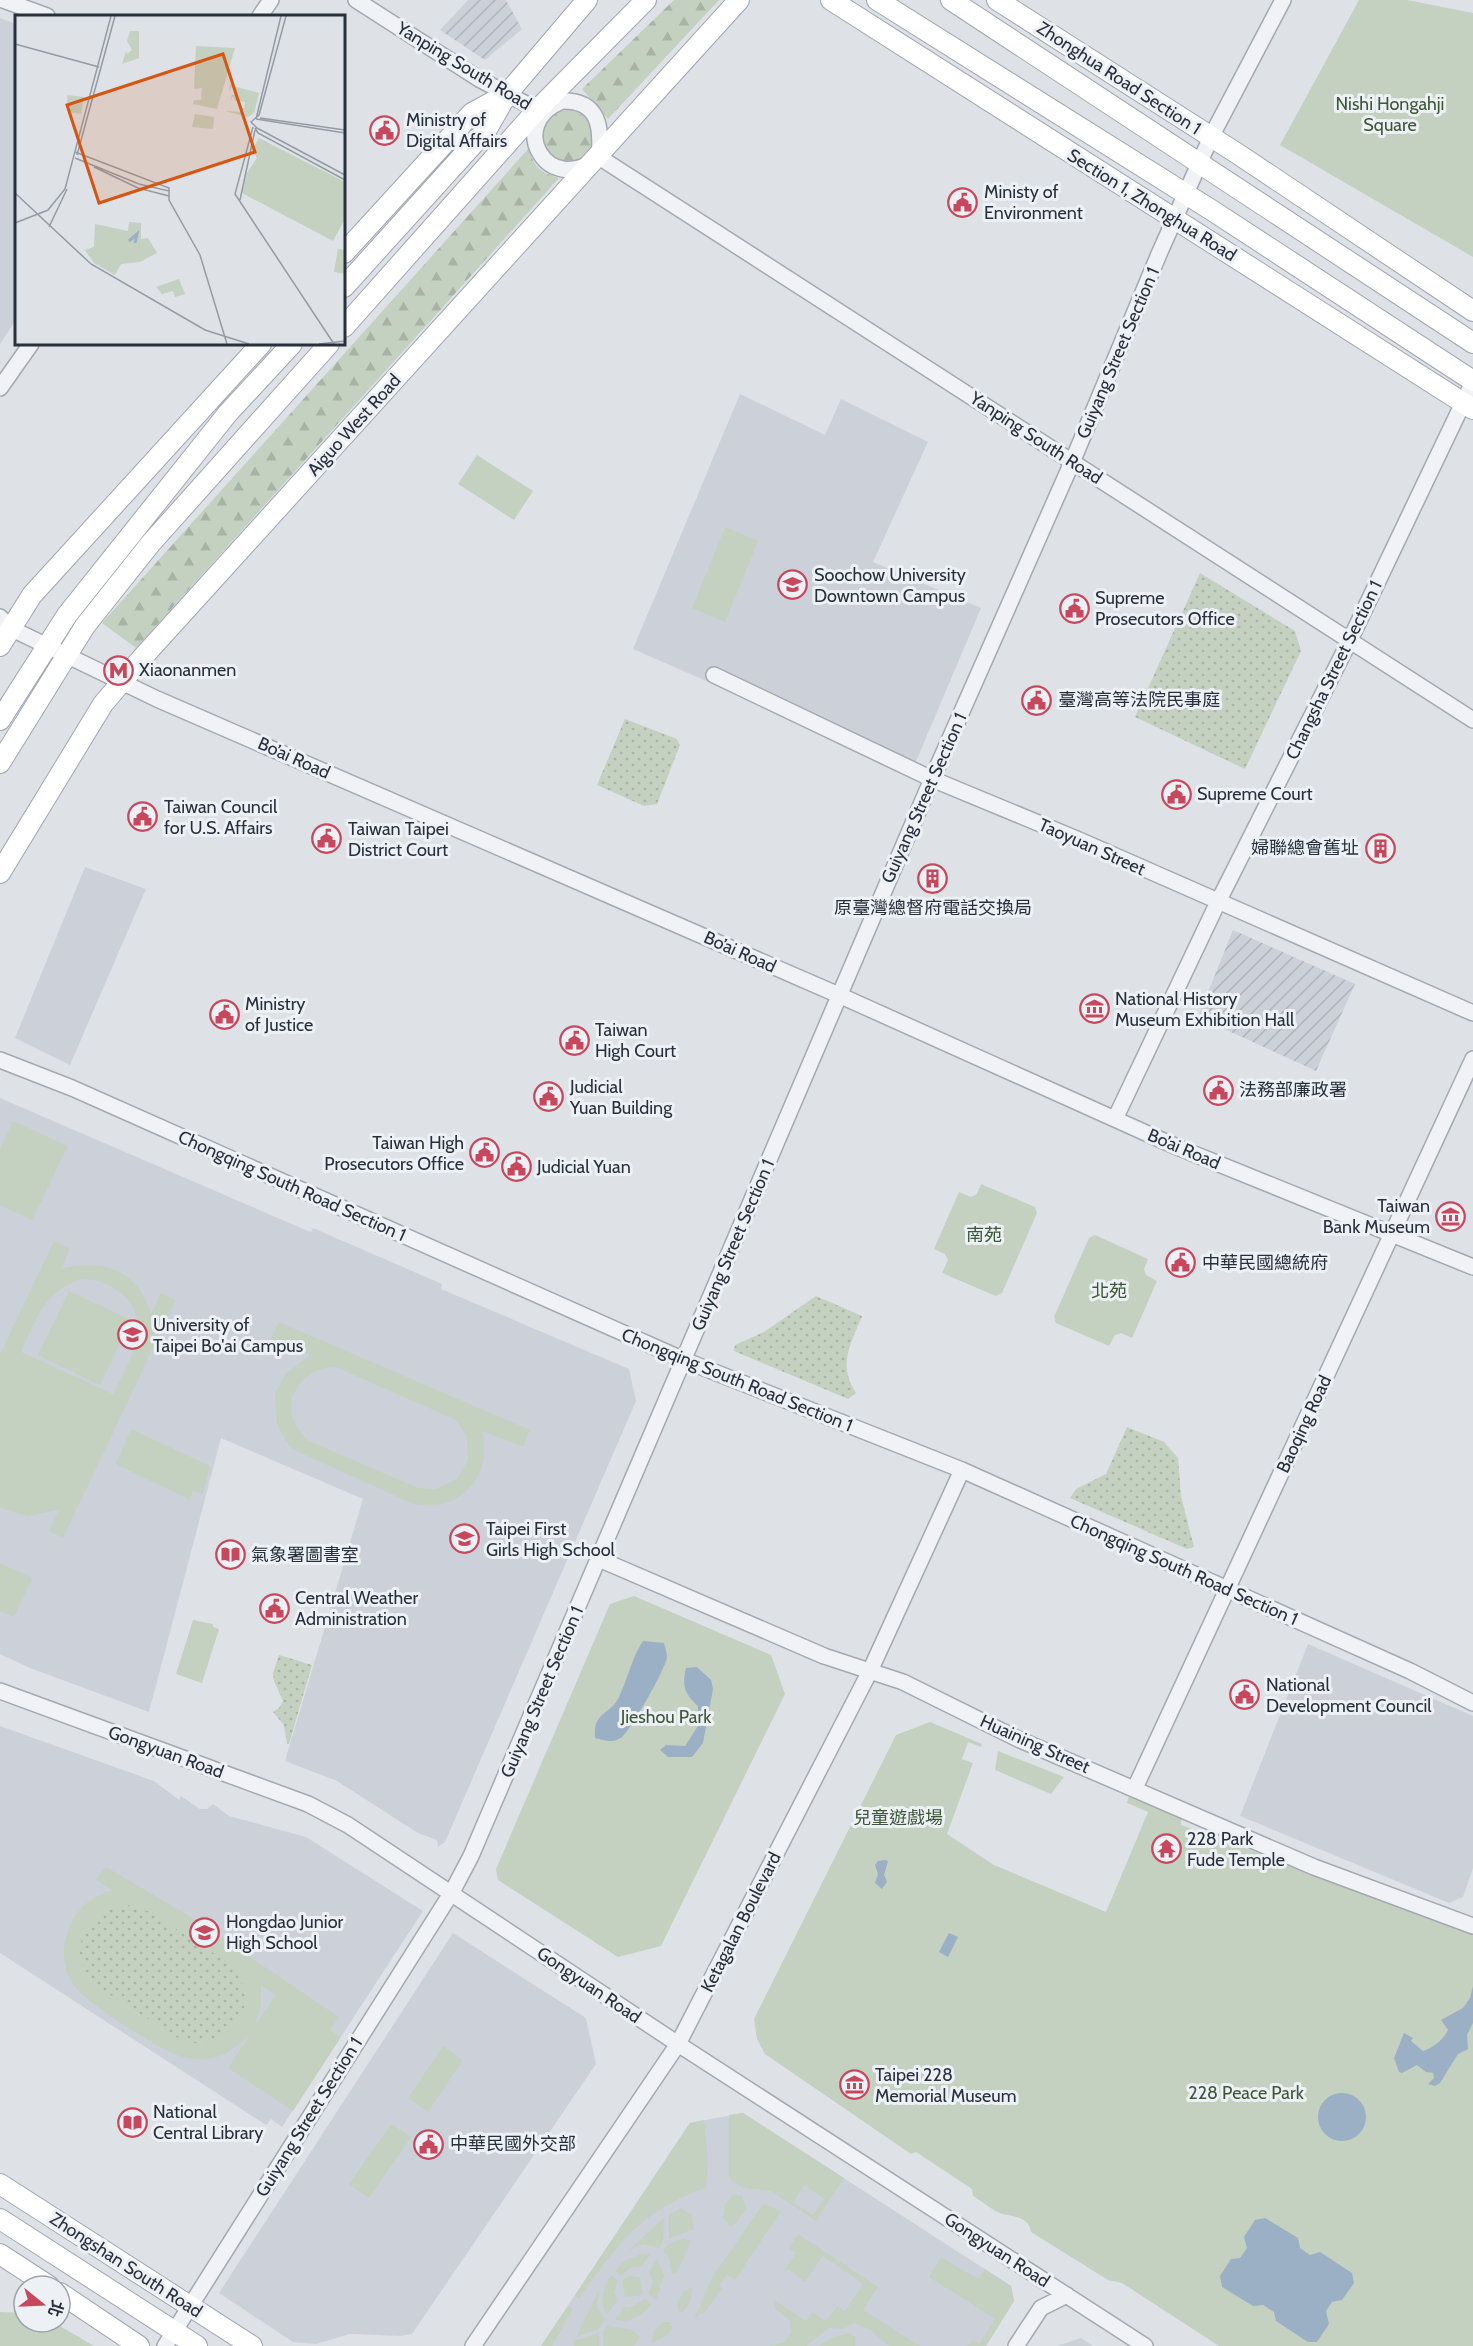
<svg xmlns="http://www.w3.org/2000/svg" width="1473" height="2346" viewBox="0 0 1473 2346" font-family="Cabin,'Noto Sans TC',sans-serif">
<defs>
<pattern id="industrial-furrows" width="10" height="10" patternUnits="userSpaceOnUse" patternTransform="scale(1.5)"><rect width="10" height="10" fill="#ccd1d9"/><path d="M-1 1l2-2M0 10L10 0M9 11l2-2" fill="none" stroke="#afb4bb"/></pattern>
<pattern id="grass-dots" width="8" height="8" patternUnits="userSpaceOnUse" patternTransform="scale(1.5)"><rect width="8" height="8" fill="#c4d0c0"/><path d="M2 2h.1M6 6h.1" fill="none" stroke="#a8b3a6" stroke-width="1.8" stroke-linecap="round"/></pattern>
<pattern id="forest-firs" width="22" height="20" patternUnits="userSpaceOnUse" patternTransform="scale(1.5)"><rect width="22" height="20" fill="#c4d0c0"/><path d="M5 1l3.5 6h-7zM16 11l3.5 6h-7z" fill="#a8b3a6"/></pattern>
</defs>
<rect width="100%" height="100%" fill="#dee2e7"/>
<path fill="#ccd1d9" d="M0,18L16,24V320L0,344Z
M740,394L825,435L841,399L928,442L873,562L981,608L912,771L633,649Z
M85,867L146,889L70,1065L15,1038Z
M0,1098L308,1231L311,1232L313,1228L442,1284L441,1289L629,1369L636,1401L445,1842L438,1847L437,1840L418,1833L337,1781L285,1761L363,1499L221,1438L149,1712L30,1668L0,1654Z
M1308,1644L1473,1716V1868L1463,1897L1449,1903L1240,1816Z
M0,1726L154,1781L179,1800L181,1796L200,1809H207L213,1804L229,1816L306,1837L423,1911L282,2127L271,2119L266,2125L0,1953Z
M453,1933L586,2018L596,2064L412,2334L400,2336L350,2334L316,2344L293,2342L219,2293Z
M743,2113L1011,2286L1014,2301L986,2346H541L690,2123Z
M1081,2338L1093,2346H1057Z"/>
<path fill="url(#industrial-furrows)" d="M468,0H506L522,29L485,60L440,30Z
M1233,930L1355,984L1316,1071L1198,1017Z"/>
<path fill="url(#grass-dots)" d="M1200,573L1295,631L1301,651L1245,769L1135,717Z
M625,719L677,739L680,745L657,804L644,806L597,785Z
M816,1296L862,1316C851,1344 837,1364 856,1393L848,1399L734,1351L735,1345L764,1332Z
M1127,1427L1164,1442L1178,1458L1181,1496L1194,1547L1187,1549L1070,1498L1076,1489L1106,1474Z
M279,1655L312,1665L289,1744H287L284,1725L273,1712L279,1708L283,1701L274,1681L273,1673Z
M128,1905C149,1908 166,1922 184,1934C215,1954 269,1980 235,2025C226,2037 211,2044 195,2043C176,2041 159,2026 143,2016C111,1995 58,1972 89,1925C97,1912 112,1906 128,1905Z"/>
<path fill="url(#forest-firs)" d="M674,0H719L608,119L582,89Z
M541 136a26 26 0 1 1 52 0a26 26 0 1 1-52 0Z
M529,148C533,167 541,173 559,178L136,648L102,623Z"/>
<path fill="#c4d0c0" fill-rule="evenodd" d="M1359,0H1407L1473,13V257L1280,145Z
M477,455L533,491L514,520L458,484Z
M725,527L758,541L725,622L692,608Z
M13,1121L68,1146L32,1220L0,1205V1149Z
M981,1184L1035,1207L1037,1213L1002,1293L996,1296L942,1273L948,1260L945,1254L934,1249L959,1192L971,1197L977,1194Z
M1095,1235L1148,1259L1144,1269L1146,1275L1157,1281L1132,1338L1121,1333L1115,1335L1109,1346L1056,1323L1054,1317L1089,1238Z
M54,1241L70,1249L61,1269C102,1259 137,1268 151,1314L161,1293L176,1300L63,1538L49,1531L59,1510L28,1516L0,1508V1354ZM82,1279C115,1279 144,1305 137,1339C133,1358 121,1377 113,1394L21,1352C37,1317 44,1292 82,1279Z
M69,1291L131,1320L100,1385L38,1355Z
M279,1322L530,1430L523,1447L482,1431C494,1476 458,1516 411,1503L292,1449L284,1438L277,1423L275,1395L285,1374L310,1355L271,1339ZM328,1367L338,1368L456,1420L467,1437L468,1460L457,1479L436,1489L418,1488L309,1441C278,1415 290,1376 328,1367Z
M131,1429L210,1466L203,1494L193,1491L190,1500L118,1465L116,1463Z
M0,1563L32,1578L14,1617L0,1611Z
M634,1596L771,1655L785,1694L661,1946L618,1957L498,1880L496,1869L610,1604Z
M193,1620L213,1624V1627L219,1629L202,1683L176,1674Z
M930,1722L982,1744L981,1747L968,1742L962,1759L973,1763L947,1834L994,1865L1106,1912L1148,1812L1127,1803L1129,1796L1182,1814L1181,1825L1473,1931V2346H1219L1122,2283L1108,2280L1031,2232C1029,2216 1010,2216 1002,2214C993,2211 982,2201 973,2196L972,2189L916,2152L911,2154L765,2054L757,2039L754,2019L896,1735Z
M998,1751L1064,1777L1051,1794L995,1770Z
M106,1867L186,1914L339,2017L330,2030L341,2037L293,2111L228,2068L249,2036C236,2047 223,2058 206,2059C195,2060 184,2058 174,2054C153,2045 84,2002 73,1984C62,1966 61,1947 69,1928C77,1908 92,1896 112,1890L96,1880ZM128,1905C149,1908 166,1922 184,1934C215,1954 269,1980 235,2025C226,2037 211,2044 195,2043C176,2041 159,2026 143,2016C111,1995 58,1972 89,1925C97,1912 112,1906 128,1905ZM261,1985L276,1995L254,2027L261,2008Z
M443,2046L463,2060L428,2112L408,2098Z
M743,2113L844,2178L816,2221L771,2191L744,2188L729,2178V2115ZM804,2185L824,2199L813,2215L793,2202Z
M704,2120L708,2159L706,2188C640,2210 618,2245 579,2298L575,2295L690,2123Z
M391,2124L411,2137L369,2198L349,2184Z
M734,2194L742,2196L746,2209L736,2223L730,2226L723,2218L725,2204Z
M763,2204L781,2211L735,2280L727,2275L719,2286L722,2288L704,2314L701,2313L694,2319L713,2276Z
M680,2208L692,2215L694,2229L669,2239V2215Z
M664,2218L663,2242L659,2248L643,2244L629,2250Z
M798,2234L878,2287L863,2310L920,2346H889L870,2330L854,2323L843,2329L829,2328L806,2346H767L784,2342L791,2333L790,2321L775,2308V2301L806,2321L812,2312L826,2321L837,2306L845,2311L863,2284L823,2256L805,2282L788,2269L784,2271L796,2253L789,2248Z
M684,2238L691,2241L678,2271L672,2274L669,2258L663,2251L667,2245Z
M641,2254H650L641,2267L630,2268L621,2275L615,2271L624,2261Z
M941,2257L978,2279L985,2269L1011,2286L1014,2301L986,2346H967L973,2340L979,2344L995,2319L929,2277Z
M657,2259L664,2276L656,2300L648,2294L653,2282L649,2272Z
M611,2275L618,2280L614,2291L617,2301L607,2314C598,2304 604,2286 611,2275Z
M631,2276L640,2277L643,2295L625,2297L622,2280Z
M693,2287L690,2302L683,2312H679L677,2303L684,2291Z
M599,2290L597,2307L605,2320L598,2329L576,2337Z
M645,2299L652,2304C643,2315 629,2325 615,2319L625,2306L629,2308Z
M568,2306L572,2309L570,2313L552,2346H541Z
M0,2312L24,2313V2322H53L94,2346H0Z
M662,2322H672L670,2325L673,2327L667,2335L652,2344L653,2333Z
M608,2325L632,2330L640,2336L634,2346H603V2332Z
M599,2333V2346H574V2341Z
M850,2333L855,2337V2346H819L830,2338Z"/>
<path fill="#9bb0c5" d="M643,1641L664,1643C665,1647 667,1653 667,1657C666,1668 631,1730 622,1737C614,1744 604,1740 595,1738C593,1712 609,1715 618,1699C628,1679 631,1659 643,1641Z
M697,1667L711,1680L713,1689L703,1743L692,1757H668L660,1750L666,1745L685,1746L698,1726V1706C684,1694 682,1685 686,1668Z
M885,1860L888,1861L884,1875L887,1882L882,1889L875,1883L878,1874L875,1865L878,1861Z
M949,1933L958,1937L948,1957L939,1952Z
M1473,1986V2023L1467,2035L1468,2049L1458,2054L1440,2083L1435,2086L1428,2084L1434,2078L1433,2073L1426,2072L1417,2065L1402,2073L1399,2072L1394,2058L1404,2033L1413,2038L1411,2041L1423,2051C1433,2048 1444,2039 1448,2030L1441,2020L1463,2008L1470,1998Z
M1318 2117a24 24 0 1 1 48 0a24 24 0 1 1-48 0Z
M1265,2218L1298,2238L1300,2248L1310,2255L1320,2252L1352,2273L1354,2283L1342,2300L1332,2302L1326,2311L1329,2324L1317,2342H1308L1276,2321L1274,2312L1263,2305L1253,2306L1222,2287L1220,2276L1231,2259L1240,2258L1247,2248L1244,2237L1255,2220Z"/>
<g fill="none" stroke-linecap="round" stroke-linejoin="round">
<defs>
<path id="minor" d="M3,0L47,16
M356,0L479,79L543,113
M260,16L271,0
M562,101C599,100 602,127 599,157C548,199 505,124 562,101Z
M599,157L1473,720
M0,388L31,344
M0,617L10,628L157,699L841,996L1177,1147L1473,1267
M714,675L932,779L1079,840L1473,1013
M0,1060L72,1088L684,1360L962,1470L1410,1671L1473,1703
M1115,1119L1218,902L1349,642L1473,382
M599,1559L824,1656L903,1682L1018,1739L1314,1867L1473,1926
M0,1691L308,1804L348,1825L678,2044L1145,2346
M1135,1788L1473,1059
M165,2346L452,1892L471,1856L932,779L1073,460L1159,254L1211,137L1283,0
M473,2346L678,2044L870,1671L962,1470
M1016,2346L1041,2308L1067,2295"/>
<path id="major" d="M831,0L1473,409
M877,0L1213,211L1473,381
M951,0L1473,343
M997,0L1238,154L1473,311
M344,253L472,113L507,94
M344,287L487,129L507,94L587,0
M344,327L537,110L646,0
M0,646L32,595L261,344
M0,720L67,615L228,413L292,344
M0,763L85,626L151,543L329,344
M0,873L103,704L142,658L739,0
M0,2184L252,2346
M0,2219L197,2346
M0,2254L49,2286
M60,2293L139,2346"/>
</defs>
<use href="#minor" stroke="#a4a9b1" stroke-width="18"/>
<use href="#major" stroke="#9ea6b2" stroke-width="22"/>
<use href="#minor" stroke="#f1f2f5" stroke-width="15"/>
<use href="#major" stroke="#fff" stroke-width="20"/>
</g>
<defs>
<symbol id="civic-ring" viewBox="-11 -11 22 22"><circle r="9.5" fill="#edf0f5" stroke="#c7485c" stroke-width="1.5"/><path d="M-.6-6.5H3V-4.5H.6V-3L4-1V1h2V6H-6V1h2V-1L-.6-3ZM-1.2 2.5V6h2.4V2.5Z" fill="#c7485c"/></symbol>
<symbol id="university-ring" viewBox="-11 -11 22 22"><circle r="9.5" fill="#edf0f5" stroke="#c7485c" stroke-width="1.5"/><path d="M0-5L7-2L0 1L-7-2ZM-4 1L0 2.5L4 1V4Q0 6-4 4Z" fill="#c7485c"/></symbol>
<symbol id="metro-ring" viewBox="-11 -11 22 22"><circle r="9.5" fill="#edf0f5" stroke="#c7485c" stroke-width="1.5"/><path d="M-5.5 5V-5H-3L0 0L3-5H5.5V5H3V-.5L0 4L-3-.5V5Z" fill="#c7485c"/></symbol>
<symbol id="building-ring" viewBox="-11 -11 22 22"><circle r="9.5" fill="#edf0f5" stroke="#c7485c" stroke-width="1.5"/><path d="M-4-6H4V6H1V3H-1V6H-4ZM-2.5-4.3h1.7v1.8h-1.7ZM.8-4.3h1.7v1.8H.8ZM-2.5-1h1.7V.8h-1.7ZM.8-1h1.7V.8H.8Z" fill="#c7485c"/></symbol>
<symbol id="museum-ring" viewBox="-11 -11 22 22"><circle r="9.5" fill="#edf0f5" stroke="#c7485c" stroke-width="1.5"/><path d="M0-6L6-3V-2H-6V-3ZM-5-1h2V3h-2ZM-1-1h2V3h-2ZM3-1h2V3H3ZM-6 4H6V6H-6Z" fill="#c7485c"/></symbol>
<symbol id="school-ring" viewBox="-11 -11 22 22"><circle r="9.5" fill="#edf0f5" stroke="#c7485c" stroke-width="1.5"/><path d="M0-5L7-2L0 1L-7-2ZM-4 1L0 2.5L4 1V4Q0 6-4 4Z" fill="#c7485c"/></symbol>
<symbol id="library-ring" viewBox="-11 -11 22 22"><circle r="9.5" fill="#edf0f5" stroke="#c7485c" stroke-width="1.5"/><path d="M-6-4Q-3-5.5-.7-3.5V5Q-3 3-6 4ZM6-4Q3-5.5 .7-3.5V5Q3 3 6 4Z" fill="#c7485c"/></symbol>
<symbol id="temple-ring" viewBox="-11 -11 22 22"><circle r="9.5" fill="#edf0f5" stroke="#c7485c" stroke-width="1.5"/><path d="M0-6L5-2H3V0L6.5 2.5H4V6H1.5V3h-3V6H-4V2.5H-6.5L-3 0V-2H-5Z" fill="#c7485c"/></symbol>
</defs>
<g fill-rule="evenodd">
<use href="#civic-ring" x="368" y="114" width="33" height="33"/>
<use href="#civic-ring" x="946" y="186" width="33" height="33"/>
<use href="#university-ring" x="776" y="568" width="33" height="33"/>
<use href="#civic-ring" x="1058" y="592" width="33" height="33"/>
<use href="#metro-ring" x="102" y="654" width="33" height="33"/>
<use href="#civic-ring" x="1020" y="684" width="33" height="33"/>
<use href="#civic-ring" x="1160" y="778" width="33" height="33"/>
<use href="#civic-ring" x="126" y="800" width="33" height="33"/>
<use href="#civic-ring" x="310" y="822" width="33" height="33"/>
<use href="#building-ring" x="1364" y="832" width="33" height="33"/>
<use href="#building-ring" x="916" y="862" width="33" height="33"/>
<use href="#museum-ring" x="1078" y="992" width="33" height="33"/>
<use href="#civic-ring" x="208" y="998" width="33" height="33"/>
<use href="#civic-ring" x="558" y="1024" width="33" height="33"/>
<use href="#civic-ring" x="1202" y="1074" width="33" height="33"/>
<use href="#civic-ring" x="532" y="1080" width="33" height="33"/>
<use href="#civic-ring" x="468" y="1136" width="33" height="33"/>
<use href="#civic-ring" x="500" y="1150" width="33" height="33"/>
<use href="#museum-ring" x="1434" y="1200" width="33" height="33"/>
<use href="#civic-ring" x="1164" y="1246" width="33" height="33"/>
<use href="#university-ring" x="116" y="1318" width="33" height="33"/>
<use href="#school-ring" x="448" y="1522" width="33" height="33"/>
<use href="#library-ring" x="214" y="1538" width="33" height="33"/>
<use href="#civic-ring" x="258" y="1592" width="33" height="33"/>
<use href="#civic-ring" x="1228" y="1678" width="33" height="33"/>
<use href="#temple-ring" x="1150" y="1832" width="33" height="33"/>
<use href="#school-ring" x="188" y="1916" width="33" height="33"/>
<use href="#museum-ring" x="838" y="2068" width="33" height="33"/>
<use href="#library-ring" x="116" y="2106" width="33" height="33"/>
<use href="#civic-ring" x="412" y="2128" width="33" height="33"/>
</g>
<g text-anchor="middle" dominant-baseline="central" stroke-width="6" stroke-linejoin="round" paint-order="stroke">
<g font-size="18" fill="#28303d" stroke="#edf0f5">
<text transform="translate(464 66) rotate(31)">Yanping South Road</text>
<text transform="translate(1119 78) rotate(33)">Zhonghua Road Section 1</text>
<text transform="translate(1152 205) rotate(32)">Section 1, Zhonghua Road</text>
<text transform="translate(1118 353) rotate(-67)">Guiyang Street Section 1</text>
<text transform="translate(354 425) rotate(-48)">Aiguo West Road</text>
<text transform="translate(1036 438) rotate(33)">Yanping South Road</text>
<text transform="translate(1334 670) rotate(-64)">Changsha Street Section 1</text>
<text transform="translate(294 758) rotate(24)">Bo’ai Road</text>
<text transform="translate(924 798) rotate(-66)">Guiyang Street Section 1</text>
<text transform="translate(1092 847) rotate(24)">Taoyuan Street</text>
<text transform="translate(740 952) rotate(24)">Bo’ai Road</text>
<text transform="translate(1184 1149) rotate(23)">Bo’ai Road</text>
<text transform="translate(292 1186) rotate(24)">Chongqing South Road Section 1</text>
<text transform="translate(733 1245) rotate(-67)">Guiyang Street Section 1</text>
<text transform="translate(737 1380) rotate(22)">Chongqing South Road Section 1</text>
<text transform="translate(1304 1424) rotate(-65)">Baoqing Road</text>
<text transform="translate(1184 1570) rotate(24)">Chongqing South Road Section 1</text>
<text transform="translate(542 1692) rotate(-67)">Guiyang Street Section 1</text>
<text transform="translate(1035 1744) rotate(24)">Huaining Street</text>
<text transform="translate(166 1752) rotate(20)">Gongyuan Road</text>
<text transform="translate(741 1922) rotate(-63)">Ketagalan Boulevard</text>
<text transform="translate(589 1985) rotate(34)">Gongyuan Road</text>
<text transform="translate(309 2117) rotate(-58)">Guiyang Street Section 1</text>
<text transform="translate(997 2250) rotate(33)">Gongyuan Road</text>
<text transform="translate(126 2265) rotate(33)">Zhongshan South Road</text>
</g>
<g font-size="18" fill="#3d5836" stroke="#edf0f5">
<text x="1390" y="104">Nishi Hongahji<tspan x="1390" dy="21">Square</tspan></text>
<text x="984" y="1235">南苑</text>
<text x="1109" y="1291">北苑</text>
<text x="666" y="1717">Jieshou Park</text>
<text x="898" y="1818">兒童遊戲場</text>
<text x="1246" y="2093">228 Peace Park</text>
</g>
<g font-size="18" fill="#28303d" stroke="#edf0f5" text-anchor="start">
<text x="406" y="120">Ministry of<tspan x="406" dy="21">Digital Affairs</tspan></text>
<text x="984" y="192">Ministy of<tspan x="984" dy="21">Environment</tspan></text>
<text x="814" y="575">Soochow University<tspan x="814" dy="21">Downtown Campus</tspan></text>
<text x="1095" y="598">Supreme<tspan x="1095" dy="21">Prosecutors Office</tspan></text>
<text x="139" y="670">Xiaonanmen</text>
<text x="1058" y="700">臺灣高等法院民事庭</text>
<text x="1197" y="794">Supreme Court</text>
<text x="164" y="807">Taiwan Council<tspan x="164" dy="21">for U.S. Affairs</tspan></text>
<text x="348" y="829">Taiwan Taipei<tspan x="348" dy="21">District Court</tspan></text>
<text x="1359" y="848" text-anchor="end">婦聯總會舊址</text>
<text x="933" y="908" text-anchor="middle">原臺灣總督府電話交換局</text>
<text x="1115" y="999">National History<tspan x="1115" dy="21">Museum Exhibition Hall</tspan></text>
<text x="245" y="1004">Ministry<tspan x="245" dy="21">of Justice</tspan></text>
<text x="595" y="1030">Taiwan<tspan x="595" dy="21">High Court</tspan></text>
<text x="570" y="1087">Judicial<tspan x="570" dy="21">Yuan Building</tspan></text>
<text x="1239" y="1090">法務部廉政署</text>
<text x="464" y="1143" text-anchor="end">Taiwan High<tspan x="464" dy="21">Prosecutors Office</tspan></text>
<text x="537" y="1167">Judicial Yuan</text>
<text x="1430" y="1206" text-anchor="end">Taiwan<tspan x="1430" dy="21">Bank Museum</tspan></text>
<text x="1202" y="1263">中華民國總統府</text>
<text x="153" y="1325">University of<tspan x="153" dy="21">Taipei Bo'ai Campus</tspan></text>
<text x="486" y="1529">Taipei First<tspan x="486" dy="21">Girls High School</tspan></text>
<text x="251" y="1555">氣象署圖書室</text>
<text x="295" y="1598">Central Weather<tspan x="295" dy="21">Administration</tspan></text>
<text x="1266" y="1685">National<tspan x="1266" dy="21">Development Council</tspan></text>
<text x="1187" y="1839">228 Park<tspan x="1187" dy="21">Fude Temple</tspan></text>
<text x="226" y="1922">Hongdao Junior<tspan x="226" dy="21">High School</tspan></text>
<text x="875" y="2075">Taipei 228<tspan x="875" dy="21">Memorial Museum</tspan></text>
<text x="153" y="2112">National<tspan x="153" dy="21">Central Library</tspan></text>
<text x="450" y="2144">中華民國外交部</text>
</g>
</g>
<g transform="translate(15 15)">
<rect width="330" height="330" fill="#dee2e7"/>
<path d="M323,234L330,235V259L319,257Z" fill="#c4d0c0"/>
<path d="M115,16H124V43L107,49L111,36L112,39L117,35L112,26ZM181,31L220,33L202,94L178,89L179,85H186L187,73L179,74ZM215,70L244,78L239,98L233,102L210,96L229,97L224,93H229L230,87L220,86L218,81L215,86L217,80H219L221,73L217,71L214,76ZM52,80L69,82L66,99L53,97ZM180,99L199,102L198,114L177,112ZM244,123L330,167V204L318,226L227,178L232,158L242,143L237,135ZM114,207L126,208V224L133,223L142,238L125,247L106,249L100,260L79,248L70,235L79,232L80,209L113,216ZM164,264L170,279L160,282L158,276L147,279L141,272Z" fill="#c4d0c0"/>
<path fill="none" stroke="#9bb0c5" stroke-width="3" d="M114,226L122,219L120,228"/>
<path fill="none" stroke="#959ba3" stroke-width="1.5" d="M0,29L84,52M245,103L330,115M241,104L266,1M241,104L330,118M238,112L220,179L319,329M240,113L243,118L330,165M242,113L236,107L244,100L271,1M242,113L330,160M60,137L154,173V185L185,240L212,329M62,140L100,1M60,143L124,169L154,176M79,152L123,173L154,181M0,178L76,249L190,315L234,329M225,185L240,115M0,208L33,195L50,174L96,1M34,212L52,174M304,329L330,326"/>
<path fill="#d55511" fill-opacity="0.15" stroke="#d55511" stroke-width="3" d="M208,39L240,137L84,188L52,90Z"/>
<rect width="330" height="330" fill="none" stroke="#28303d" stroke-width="3"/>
</g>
<g transform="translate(42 2304) rotate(108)"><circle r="28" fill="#edf0f5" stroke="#9ea3ab" stroke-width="1.5"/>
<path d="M0-4.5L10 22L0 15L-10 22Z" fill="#c7485c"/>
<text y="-9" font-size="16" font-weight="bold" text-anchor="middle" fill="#28303d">北</text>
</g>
</svg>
